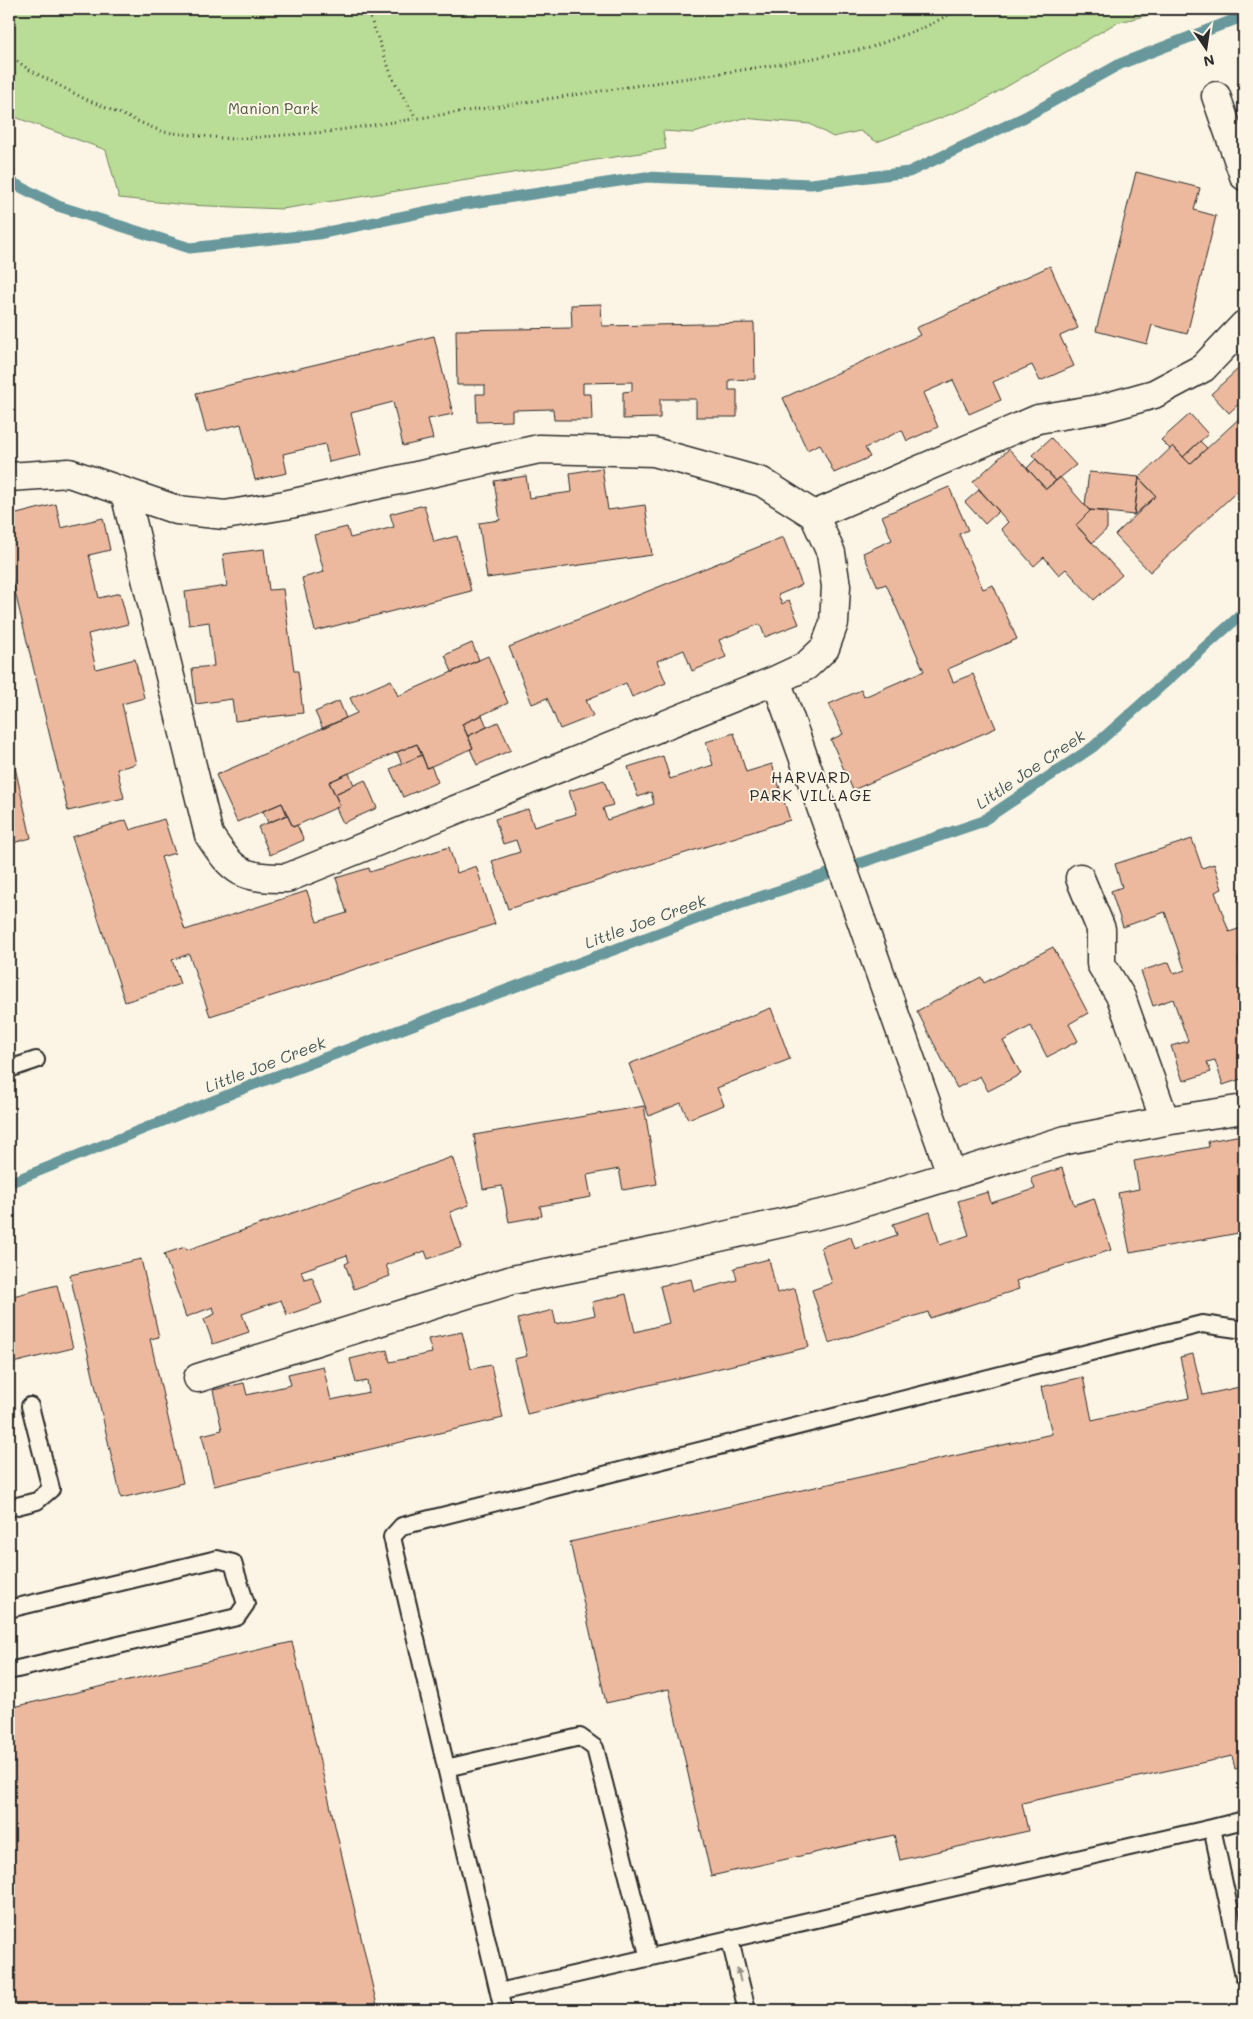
<svg xmlns="http://www.w3.org/2000/svg" width="1253" height="2019" viewBox="0 0 1253 2019" font-family="Mali,sans-serif">
<rect width="100%" height="100%" fill="#fcf5e5"/>
<filter id="ink" filterUnits="userSpaceOnUse"><feTurbulence type="fractalNoise" baseFrequency=".02" numOctaves="2"/><feDisplacementMap in="SourceGraphic" scale="10" xChannelSelector="R" yChannelSelector="G"/><feConvolveMatrix kernelMatrix="1 2 1 2 8 2 1 2 1" color-interpolation-filters="sRGB"/></filter>
<g filter="url(#ink)">
<path fill="#b9dc96" stroke="#728460" d="M9,9H1172L1116,23L975,105L877,142L860,131L833,137L810,124L743,118L694,133L663,131L666,149L282,209L186,205L119,198L106,150L9,115Z"/>
<g fill="none" stroke-linecap="round" stroke-linejoin="round">
<path stroke="#67989b" stroke-width="11" d="M9,181L58,206L190,248L318,234L453,206L646,177L811,184L909,172L1025,117L1120,64L1244,16
M9,1183L255,1084L704,916L981,822L1093,747L1244,612"/>
</g>
<path fill="#ecb99e" stroke="#2b2b2b" d="M1136,172L1200,188L1194,210L1216,216L1187,334L1152,325L1147,344L1096,331Z
M1050,266L1078,328L1060,336L1074,366L1040,381L1032,365L993,382L1001,400L969,414L953,380L923,393L938,427L907,441L902,430L865,448L870,457L834,473L820,444L807,450L783,398L920,335L916,328Z
M601,304L602,326L754,323L755,379L729,380V390H737V417H696V399H660V418L623,419V392L632,391V382L583,383V394H591L592,420H554L553,409L512,410V421L477,422L476,394H485V385H457L456,330L572,328L571,305Z
M434,336L453,414L428,419L433,439L403,446L393,402L351,413L361,455L329,462L325,444L283,454L287,473L255,480L241,424L206,432L196,393Z
M1238,369L1244,375V399L1229,413L1211,394Z
M1244,399V412L1238,405Z
M1190,414L1208,434L1183,457L1173,446L1170,449L1161,440Z
M1244,414V485L1150,572L1115,535L1156,496L1139,478L1173,446L1190,464Z
M1051,438L1076,465L1056,481L1032,455Z
M1200,441L1207,448L1190,464L1183,457Z
M1009,449L1046,489L1060,477L1090,511L1076,525L1122,575L1094,600L1066,569L1059,575L1044,557L1034,566L1001,529L1008,522L973,482Z
M1036,459L1056,481L1046,489L1027,468Z
M602,468L608,510L645,505L652,555L487,578L479,523L500,520L494,481L526,476L529,498L572,492L570,473Z
M1089,472L1139,477L1134,515L1089,510L1085,505Z
M1139,478L1156,496L1134,515Z
M949,487L968,530L959,534L983,589L993,585L1017,639L948,669L953,682L973,674L996,728L853,790L831,740L843,734L829,704L861,690L864,697L924,671L886,584L878,587L863,553L892,540L882,516Z
M979,490L999,511L985,524L965,502Z
M56,504L61,528L103,518L110,550L89,555L99,598L120,593L128,624L88,634L96,669L135,659L144,698L122,704L136,764L117,769L124,798L68,811L9,567V516Z
M424,505L434,542L457,536L471,591L315,631L302,578L324,572L314,535L347,527L350,538L394,527L390,514Z
M1089,510L1107,511V529L1092,543L1076,525L1090,511Z
M783,537L802,585L778,595L782,604L789,600L799,624L765,637L760,624L719,640L726,657L692,671L684,650L657,661L666,683L632,697L626,683L586,700L593,716L560,729L547,698L532,704L509,647Z
M264,549L269,590L283,589L294,671H298L303,713L235,721L232,699L196,704L192,668L214,666L209,622L189,625L185,592L227,586L223,554Z
M472,643L479,660L452,672L445,655Z
M488,656L508,703L462,724L473,748L427,768L417,744L397,752L329,782L340,806L293,827L282,803L237,822L216,775L357,713L350,698L391,680L398,696Z
M339,701L346,718L323,729L315,712Z
M482,715L487,727L468,736L462,724Z
M498,722L511,750L477,765L470,749L473,748L468,736Z
M734,733L746,772L772,764L790,820L508,909L492,861L520,852L516,840L503,844L495,819L528,809L534,827L576,814L569,791L604,780L613,805L603,808L607,820L654,804L651,792L638,797L628,767L663,756L670,779L713,765L706,742Z
M9,741L31,838L9,844Z
M417,744L422,755L402,764L397,752Z
M422,755L427,768L431,766L438,782L403,797L390,769Z
M349,773L354,785L335,794L329,782Z
M365,780L377,808L343,823L336,808L340,806L335,794Z
M282,803L287,815L268,823L263,811Z
M287,815L293,827L297,825L304,840L270,855L258,827Z
M164,819L175,853L161,857L185,930L307,891L317,922L347,913L336,878L369,868L370,872L449,847L457,873L476,866L495,924L210,1016L189,954L172,960L180,984L125,1002L72,837L126,820L130,830Z
M1192,839L1202,868L1214,864L1222,889L1215,892L1229,932L1241,928L1244,936V956L1238,958L1241,969L1244,968V1078L1223,1085L1215,1060L1207,1062L1211,1072L1183,1081L1171,1046L1188,1041L1173,999L1153,1006L1141,971L1169,962L1174,974L1185,970L1165,912L1123,927L1111,891L1122,887L1115,864Z
M1053,947L1088,1013L1069,1024L1078,1041L1047,1057L1031,1026L1003,1041L1021,1074L988,1091L980,1076L957,1088L917,1011L981,977L984,983Z
M771,1008L790,1059L717,1088L724,1105L688,1119L681,1103L649,1116L629,1064Z
M644,1106L657,1184L623,1190L619,1169L587,1175L591,1197L540,1206L542,1216L509,1222L502,1186L483,1189L474,1135Z
M1242,1135L1244,1146V1232L1130,1253L1118,1193L1139,1189L1134,1161L1209,1147L1208,1141Z
M452,1157L469,1205L450,1212L462,1247L428,1259L425,1251L386,1265L390,1276L354,1289L345,1264L349,1262L347,1255L301,1271L304,1279L312,1277L322,1303L287,1315L281,1300L242,1314L249,1332L213,1344L204,1319L215,1314L213,1307L186,1317L164,1254L185,1247L187,1250Z
M1062,1168L1074,1205L1094,1198L1111,1250L1016,1281L1019,1289L930,1318L928,1312L829,1343L812,1290L832,1283L821,1247L851,1237L855,1249L897,1235L893,1224L930,1212L940,1245L969,1235L958,1201L988,1192L991,1203L1035,1189L1031,1178Z
M141,1259L159,1337L150,1339L183,1483L121,1498L70,1275Z
M769,1259L777,1293L795,1288L809,1347L527,1414L514,1359L527,1356L518,1319L553,1310L556,1324L595,1315L592,1302L626,1294L635,1332L669,1323L660,1286L691,1279L694,1291L737,1280L734,1268Z
M57,1285L73,1348L9,1364V1297Z
M462,1332L471,1369L491,1365L503,1418L214,1486L202,1435L222,1430L213,1390L244,1383L247,1395L291,1385L288,1374L323,1366L331,1400L369,1392L367,1381L356,1383L350,1359L387,1350L390,1362L432,1353L428,1339Z
M1193,1354L1203,1395L1244,1386V1767L1235,1769L1232,1756L1022,1803L1028,1831L900,1860L894,1835L711,1876L669,1689L606,1703L570,1542L1052,1434L1041,1387L1083,1377L1092,1420L1189,1398L1180,1357Z
M292,1642L378,2010H9V1708Z"/>
<g fill="none" stroke-linecap="round" stroke-linejoin="round">
<defs>
<path id="service" d="M9,1069L36,1060
M9,1508L37,1501L51,1489L30,1406
M9,1609L217,1559L233,1563L246,1604L237,1617L9,1671
M446,1768L580,1737L595,1748L649,1958
M1244,1820L1212,1828L1244,1976
M730,1940L747,2010
M499,1992L1212,1828
M503,2010L392,1537L402,1526L1202,1324L1244,1330"/>
<path id="minor" d="M1216,96L1244,176
M9,477L69,473L177,510L225,515L285,505L539,449L654,452L762,482L814,515L831,553L836,586L834,623L825,648L806,666L776,680L287,878C241,878 234,873 209,835L125,493
M814,515L1038,419L1104,408L1154,394L1203,368L1244,325
M776,680L952,1176
M1080,878L1101,929V964L1121,997L1165,1121
M198,1378L512,1280L666,1249L839,1210L1066,1140L1165,1121L1244,1109"/>
</defs>
<use href="#service" stroke="#2b2b2b" stroke-width="20"/>
<use href="#minor" stroke="#2b2b2b" stroke-width="31"/>
<path stroke="#2b2b2b" stroke-width="3" stroke-dasharray="1 4" stroke-linecap="butt" d="M367,9L393,79L416,118
M9,55L28,69L83,98L163,132L232,139L326,132L775,65L869,48L925,27L960,9"/>
<use href="#service" stroke="#fcf5e5" stroke-width="16"/>
<use href="#minor" stroke="#fcf5e5" stroke-width="28"/>
</g>
<defs><path id="oneway-solid" d="M-6-.8H1V-3.2L6.5 0L1 3.2V.8H-6Z" transform="scale(1.25)"/></defs>
<use fill="#949088" href="#oneway-solid" transform="translate(739 1975) rotate(-103)"/>
</g>
<g text-anchor="middle" dominant-baseline="central" stroke-width="4" stroke-linejoin="round" paint-order="stroke">
<g font-size="15" fill="#4e5746" stroke="#fcf5e5">
<text x="273" y="108">Manion Park</text>
</g>
<g font-size="16" font-style="italic" fill="#44585a" stroke="#fcf5e5">
<text transform="translate(1030 769) rotate(-34)">Little Joe Creek</text>
<text transform="translate(645 921) rotate(-20)">Little Joe Creek</text>
<text transform="translate(265 1064) rotate(-21)">Little Joe Creek</text>
</g>
<g font-size="16" letter-spacing="1" fill="#2b2b2b" stroke="#fcf5e5">
<text x="811" y="776">HARVARD<tspan x="811" dy="18">PARK VILLAGE</tspan></text>
</g>
</g>
<rect width="1253" height="2019" fill="none" stroke="#fcf5e5" stroke-width="30"/>
<rect x="15" y="15" width="1223" height="1989" fill="none" stroke="#2b2b2b" stroke-width="2" filter="url(#ink)"/>
<g transform="translate(1206 48) rotate(167)" stroke="#fcf5e5" stroke-width="4" paint-order="stroke">
<path d="M0-4L9 19L0 12L-9 19Z" fill="#2b2b2b"/>
<text y="-8" font-size="14" font-weight="bold" text-anchor="middle" fill="#2b2b2b">N</text>
</g>
</svg>
